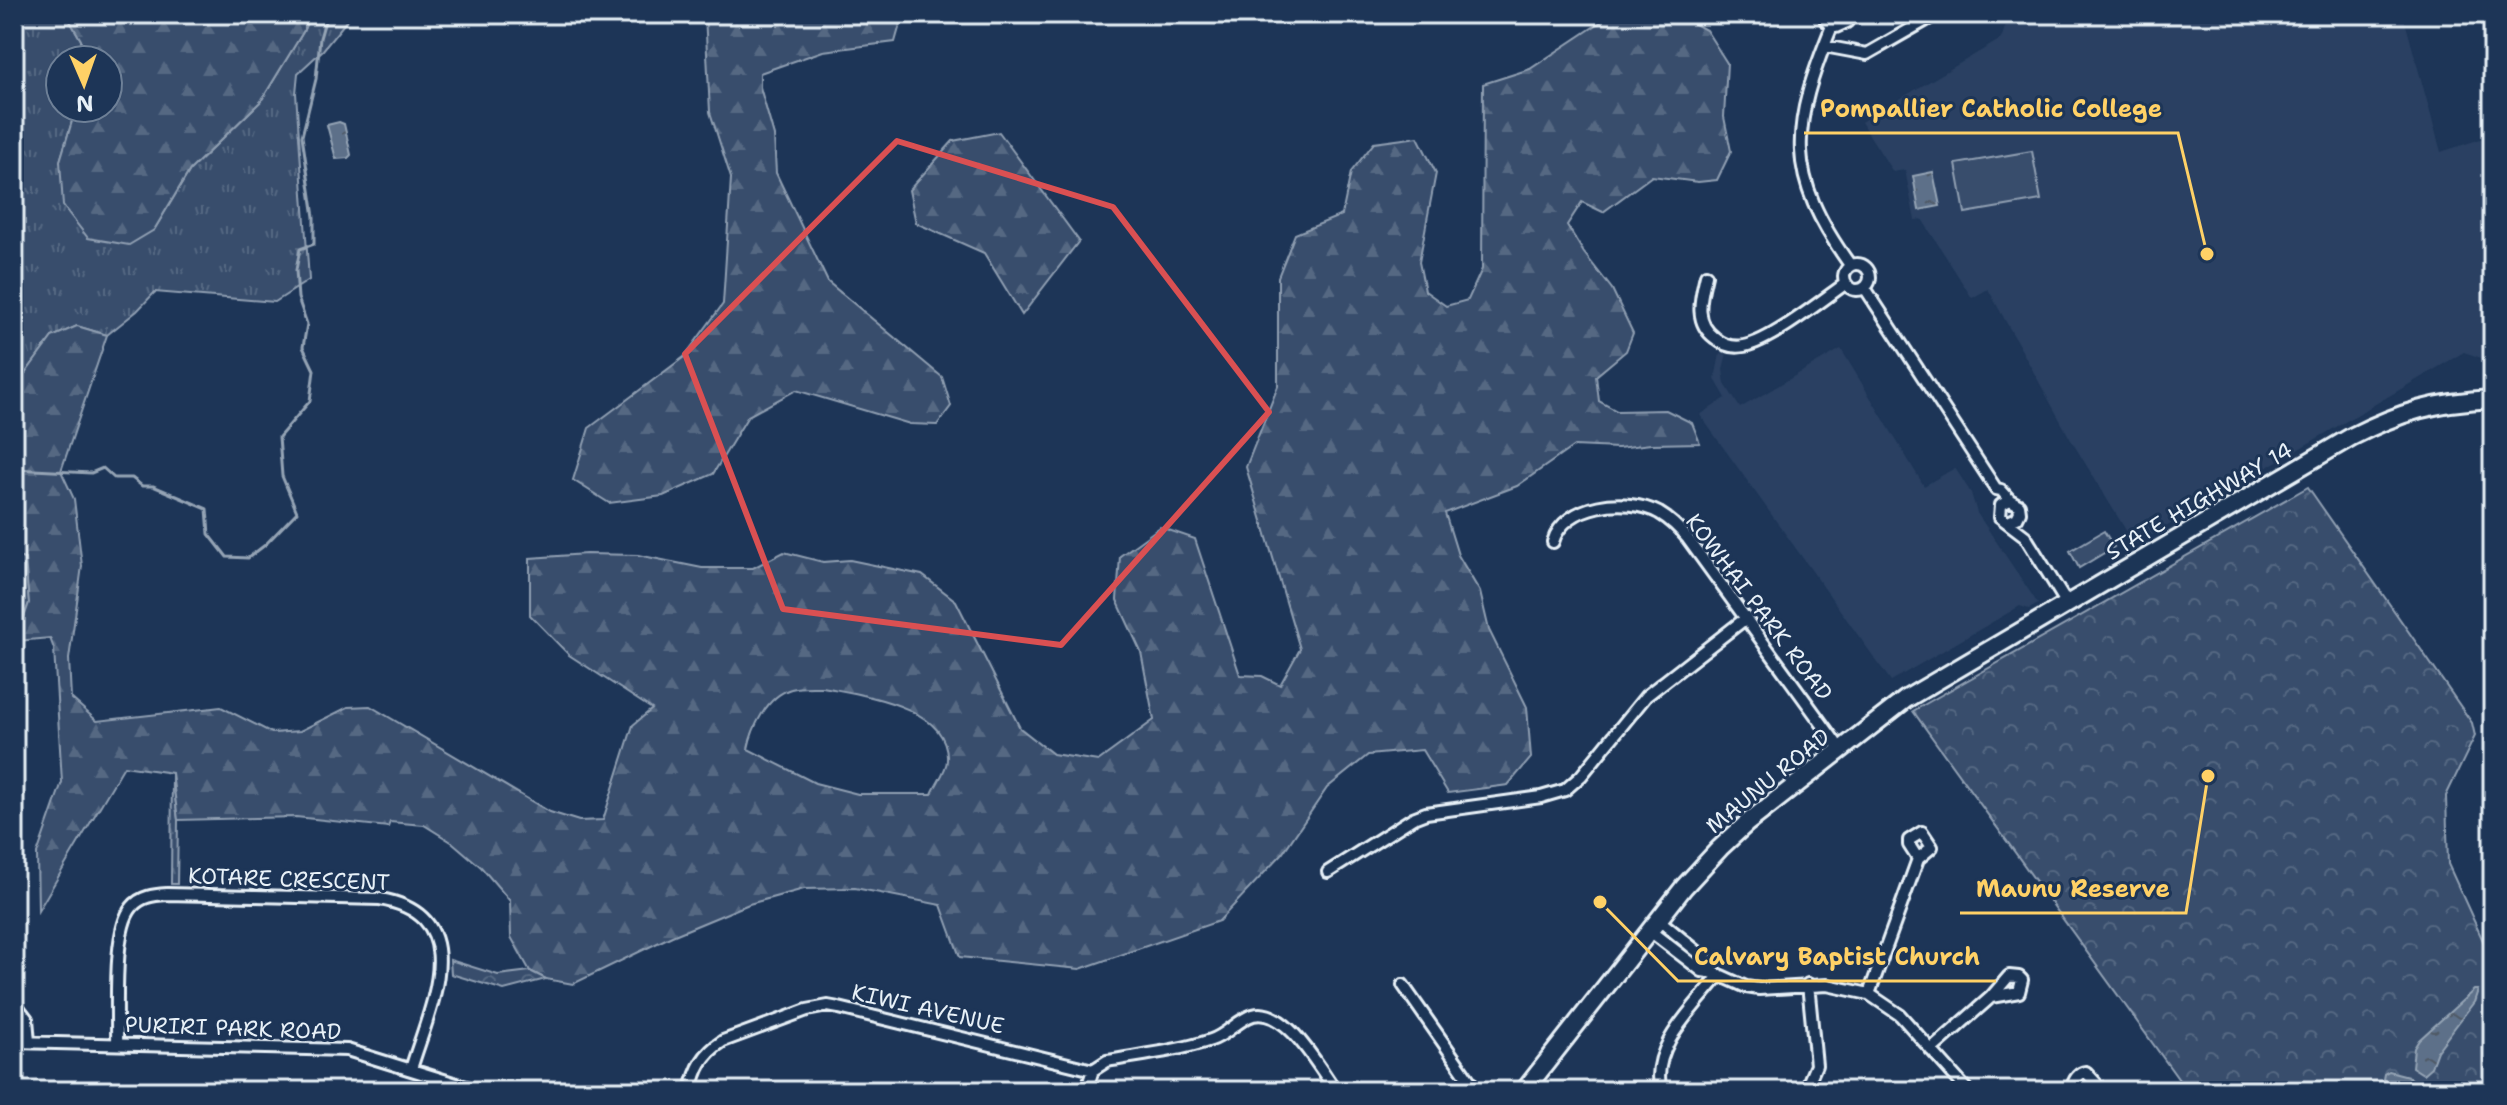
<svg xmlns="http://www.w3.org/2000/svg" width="2507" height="1105" viewBox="0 0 2507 1105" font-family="'Shantell Sans',sans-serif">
<defs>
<pattern id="grass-tufts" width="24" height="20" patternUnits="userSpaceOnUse" patternTransform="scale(2)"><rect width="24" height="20" fill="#374d6c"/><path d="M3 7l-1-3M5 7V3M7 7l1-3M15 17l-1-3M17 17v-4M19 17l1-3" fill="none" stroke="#546782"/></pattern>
<pattern id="forest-firs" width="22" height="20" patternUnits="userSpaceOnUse" patternTransform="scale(2)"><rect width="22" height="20" fill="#374d6c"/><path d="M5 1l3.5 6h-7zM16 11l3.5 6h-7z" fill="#546782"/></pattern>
<pattern id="park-crowns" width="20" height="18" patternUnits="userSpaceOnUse" patternTransform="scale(2)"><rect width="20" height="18" fill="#374d6c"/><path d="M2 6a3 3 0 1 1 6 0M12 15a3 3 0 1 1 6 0" fill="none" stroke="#546782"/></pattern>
<pattern id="water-ripples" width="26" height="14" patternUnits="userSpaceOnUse" patternTransform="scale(2)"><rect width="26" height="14" fill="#5d7089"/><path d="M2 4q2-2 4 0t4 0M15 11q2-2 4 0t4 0" fill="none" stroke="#505a66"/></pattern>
</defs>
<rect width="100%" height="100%" fill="#1d3557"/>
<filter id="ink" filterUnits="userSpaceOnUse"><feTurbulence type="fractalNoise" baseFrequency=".0125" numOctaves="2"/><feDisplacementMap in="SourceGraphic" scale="16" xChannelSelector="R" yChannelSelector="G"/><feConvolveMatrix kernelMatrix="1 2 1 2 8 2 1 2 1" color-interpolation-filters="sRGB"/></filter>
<g filter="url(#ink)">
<path fill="#2a4162" d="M2005,14H2403L2441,152L2493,135V362L2464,352L2135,545L2071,440L1988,289L1972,298L1922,219L1915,220L1905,170L1893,172L1861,122L2001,39L2008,19Z
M1841,349L1924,486L1955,468L1971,493L1977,513L2038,604L2029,609L2020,606L1891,681L1700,415L1726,398L1715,379L1720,354L1727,353L1723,369L1725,384L1740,408Z"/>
<path fill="url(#grass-tufts)" stroke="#909fb2" stroke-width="2" d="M14,14H66L81,40L82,60H60V108H76L60,161L154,230L190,170L261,101L303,32L310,14H352L323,50L298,73L296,93L309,280L275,302L155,292L137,311L107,335L77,326L52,337L14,389Z
M14,556L25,559L29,603L14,643Z
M172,773L178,820L177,884H171Z"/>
<path fill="url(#forest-firs)" stroke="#909fb2" stroke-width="2" fill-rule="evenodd" d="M66,14H310L303,32L261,101L190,170L154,230L129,245L88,238L63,206L60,161L76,108H108V60H82L81,40Z
M705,14H903L895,42L823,51L760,73V87L774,136L776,173L828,282L942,377L951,406L937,425L910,424L796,390L748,416L713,474L663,496L609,503L573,480L589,428L684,357L723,304L731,178L710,112Z
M1613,14H1677L1706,30L1727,63L1724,117L1731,151L1717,180L1698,182L1652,176L1603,212L1582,202L1567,225L1584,253L1612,289L1633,333L1626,351L1596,376L1599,401L1617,411L1666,410L1692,423L1700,443L1651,444L1618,448L1574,446L1517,486L1445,513L1458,555L1480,592L1489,630L1527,707L1531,758L1508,785L1448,793L1422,750L1368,755L1327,788L1282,854L1219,921L1080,969L960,957L941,905L855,888L804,889L749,904L672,936L573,984L546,979L530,971L511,937L510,901L481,867L453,843L424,825L390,822L388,827L296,817L178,820L172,773L124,766L38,911L37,854L62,782L54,649L50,638L16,641L29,603L25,559L14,556V389L52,337L77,326L107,335L61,471L74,499L82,566L69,659L71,698L97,721L221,707L272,733L300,731L348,707L370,706L550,812L579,821L603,820L633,725L652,709L569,655L530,615V558L586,554L638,555L702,568H753L784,552L823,562L850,560L922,575L956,601L1020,728L1053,754L1098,761L1154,720L1141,652L1117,600L1120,556L1160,527L1195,539L1240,675L1262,676L1280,685L1300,649L1246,467L1278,386V277L1295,234L1342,215L1351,172L1374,143L1418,137L1436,173L1419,262L1425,291L1446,306L1468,300L1482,269L1483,84L1530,69ZM823,687C862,695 950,706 947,760C947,770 936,784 932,794H858L815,783L748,749C752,728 767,696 791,689C800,686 813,687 823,687Z
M999,132L1079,241L1022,315L984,253L916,223L909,190L953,141Z"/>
<path fill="url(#park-crowns)" stroke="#909fb2" stroke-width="2" d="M2308,487L2472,723L2475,736L2446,796L2448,864L2484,943L2493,946V1091H2187L1913,711Z
M450,960L498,975L530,971L546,979L504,990L451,974Z"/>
<path fill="#374d6c" stroke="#909fb2" stroke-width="2" d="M2032,151L2041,200L1965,213L1956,164Z
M2104,531L2114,547L2079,568L2070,551Z"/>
<path fill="url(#water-ripples)" stroke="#95a4b5" stroke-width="2" d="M339,122L344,124L351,155L348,158L336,159L327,125Z
M1933,172L1940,206L1919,210L1913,176Z
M2474,990H2478L2474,1002L2437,1051L2431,1067L2423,1074L2412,1067L2414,1048L2419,1040Z
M2389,1071L2408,1076L2418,1084L2416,1091C2402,1091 2391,1091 2383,1079L2384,1074Z"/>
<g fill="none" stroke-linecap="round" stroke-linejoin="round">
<path stroke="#95a4b5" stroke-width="3" d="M14,469L91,473L103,468L114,478H132L142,486H153L207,509L209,534L227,557L248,558L265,545L297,512L282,476L279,437L310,401L314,370L303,347L307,324L298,298L296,270L300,249L314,244V217L302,136L316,79L320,38L327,14"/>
<defs>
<path id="minor" d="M1824,14L1826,21L1836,27L1847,22L1850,14
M1832,26C1791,127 1784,173 1850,265
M1824,46L1867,54L1930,18L1932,14
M1844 277a13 13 0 1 1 26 0a13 13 0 1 1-26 0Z
M1706,275C1701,297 1693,322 1715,338C1723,345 1733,348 1744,346C1771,341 1821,301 1845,284
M1865,288L1996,489L2001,490L2010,500
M2008,522L2017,518L2020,512L2019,505L2010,500L2001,505L2000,517L2025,536L2067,604
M1553,542C1564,503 1627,496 1659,513C1671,520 1680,529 1688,539L1841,750
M1328,872L1413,818L1426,813L1541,797L1565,790L1581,776L1646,696L1746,618
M1659,920L1710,962L1715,973
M1650,931L1702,971L1715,973L1746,987L1759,989L1827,985L1869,994L1900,1015L1968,1091
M1808,984L1816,1065L1810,1079
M1403,985L1477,1091
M1869,994L1918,859L1932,847L1922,832L1909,840V845L1918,859
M14,1002L27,1019L29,1042
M14,1042L347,1050L479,1091
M117,1044C118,1012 112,930 132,907C141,896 154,895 167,894L380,899C477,916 429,1009 411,1069
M1931,1050L1991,997L2019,992L2022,980L2019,977L2009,976L1991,997
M691,1091C696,1068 703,1054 723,1041L807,1010L828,1006L839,1008L1093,1070
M1086,1091L1093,1070L1107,1061C1141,1055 1178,1051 1211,1040C1227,1035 1237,1020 1253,1015C1286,1006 1319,1068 1336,1091
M1661,1091C1649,1047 1695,1007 1719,976
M2071,1091C2073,1082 2077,1073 2086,1072L2096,1083L2093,1091"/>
<path id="primary" d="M1524,1091L1684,887L1720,848L1747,823L1906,699L2351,437C2402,411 2436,402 2493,399"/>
</defs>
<use href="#minor" stroke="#e8f1f8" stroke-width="16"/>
<use href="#primary" stroke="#e8f1f8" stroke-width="22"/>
<use href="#minor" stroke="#1d3557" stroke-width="10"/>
<use href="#primary" stroke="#1d3557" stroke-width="16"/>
</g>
</g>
<path fill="none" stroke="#da5052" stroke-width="6" stroke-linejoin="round" d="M897,141L1113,207L1269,412L1061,645L783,609L685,354Z"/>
<g text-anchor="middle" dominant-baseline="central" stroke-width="6" stroke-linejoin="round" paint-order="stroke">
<g font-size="22" fill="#e8f1f8" stroke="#1d3557">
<text transform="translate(2199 501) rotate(-30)">STATE HIGHWAY 14</text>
<text transform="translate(1759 607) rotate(53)">KOWHAI PARK ROAD</text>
<text transform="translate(1768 781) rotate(-39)">MAUNU ROAD</text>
<text transform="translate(289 879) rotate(2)">KOTARE CRESCENT</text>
<text transform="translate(928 1009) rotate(13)">KIWI AVENUE</text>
<text transform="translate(233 1028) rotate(2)">PURIRI PARK ROAD</text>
</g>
</g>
<path fill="none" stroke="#ffd166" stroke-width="3" d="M2207 254L2178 133H1804M2208 776L2186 913H1960M1600 902L1678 981H1996"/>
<g fill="#ffd166" stroke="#1d3557" stroke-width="3">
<circle cx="2207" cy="254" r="8"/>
<circle cx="2208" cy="776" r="8"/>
<circle cx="1600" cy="902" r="8"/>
</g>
<g font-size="24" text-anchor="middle" font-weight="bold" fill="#ffd166" stroke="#1d3557" stroke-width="6" stroke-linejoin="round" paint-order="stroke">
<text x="1991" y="117">Pompallier Catholic College</text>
<text x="2073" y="897">Maunu Reserve</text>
<text x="1837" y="965">Calvary Baptist Church</text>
</g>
<rect width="2507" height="1105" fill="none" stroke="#1d3557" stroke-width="48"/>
<rect x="24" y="24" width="2459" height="1057" fill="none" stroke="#e8f1f8" stroke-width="3" filter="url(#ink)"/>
<g transform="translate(84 84) rotate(178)"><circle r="38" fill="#1d3557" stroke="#6e8097" stroke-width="2"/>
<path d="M0-6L14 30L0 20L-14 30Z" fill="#ffd166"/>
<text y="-12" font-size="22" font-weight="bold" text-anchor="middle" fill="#e8f1f8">N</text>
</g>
</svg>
